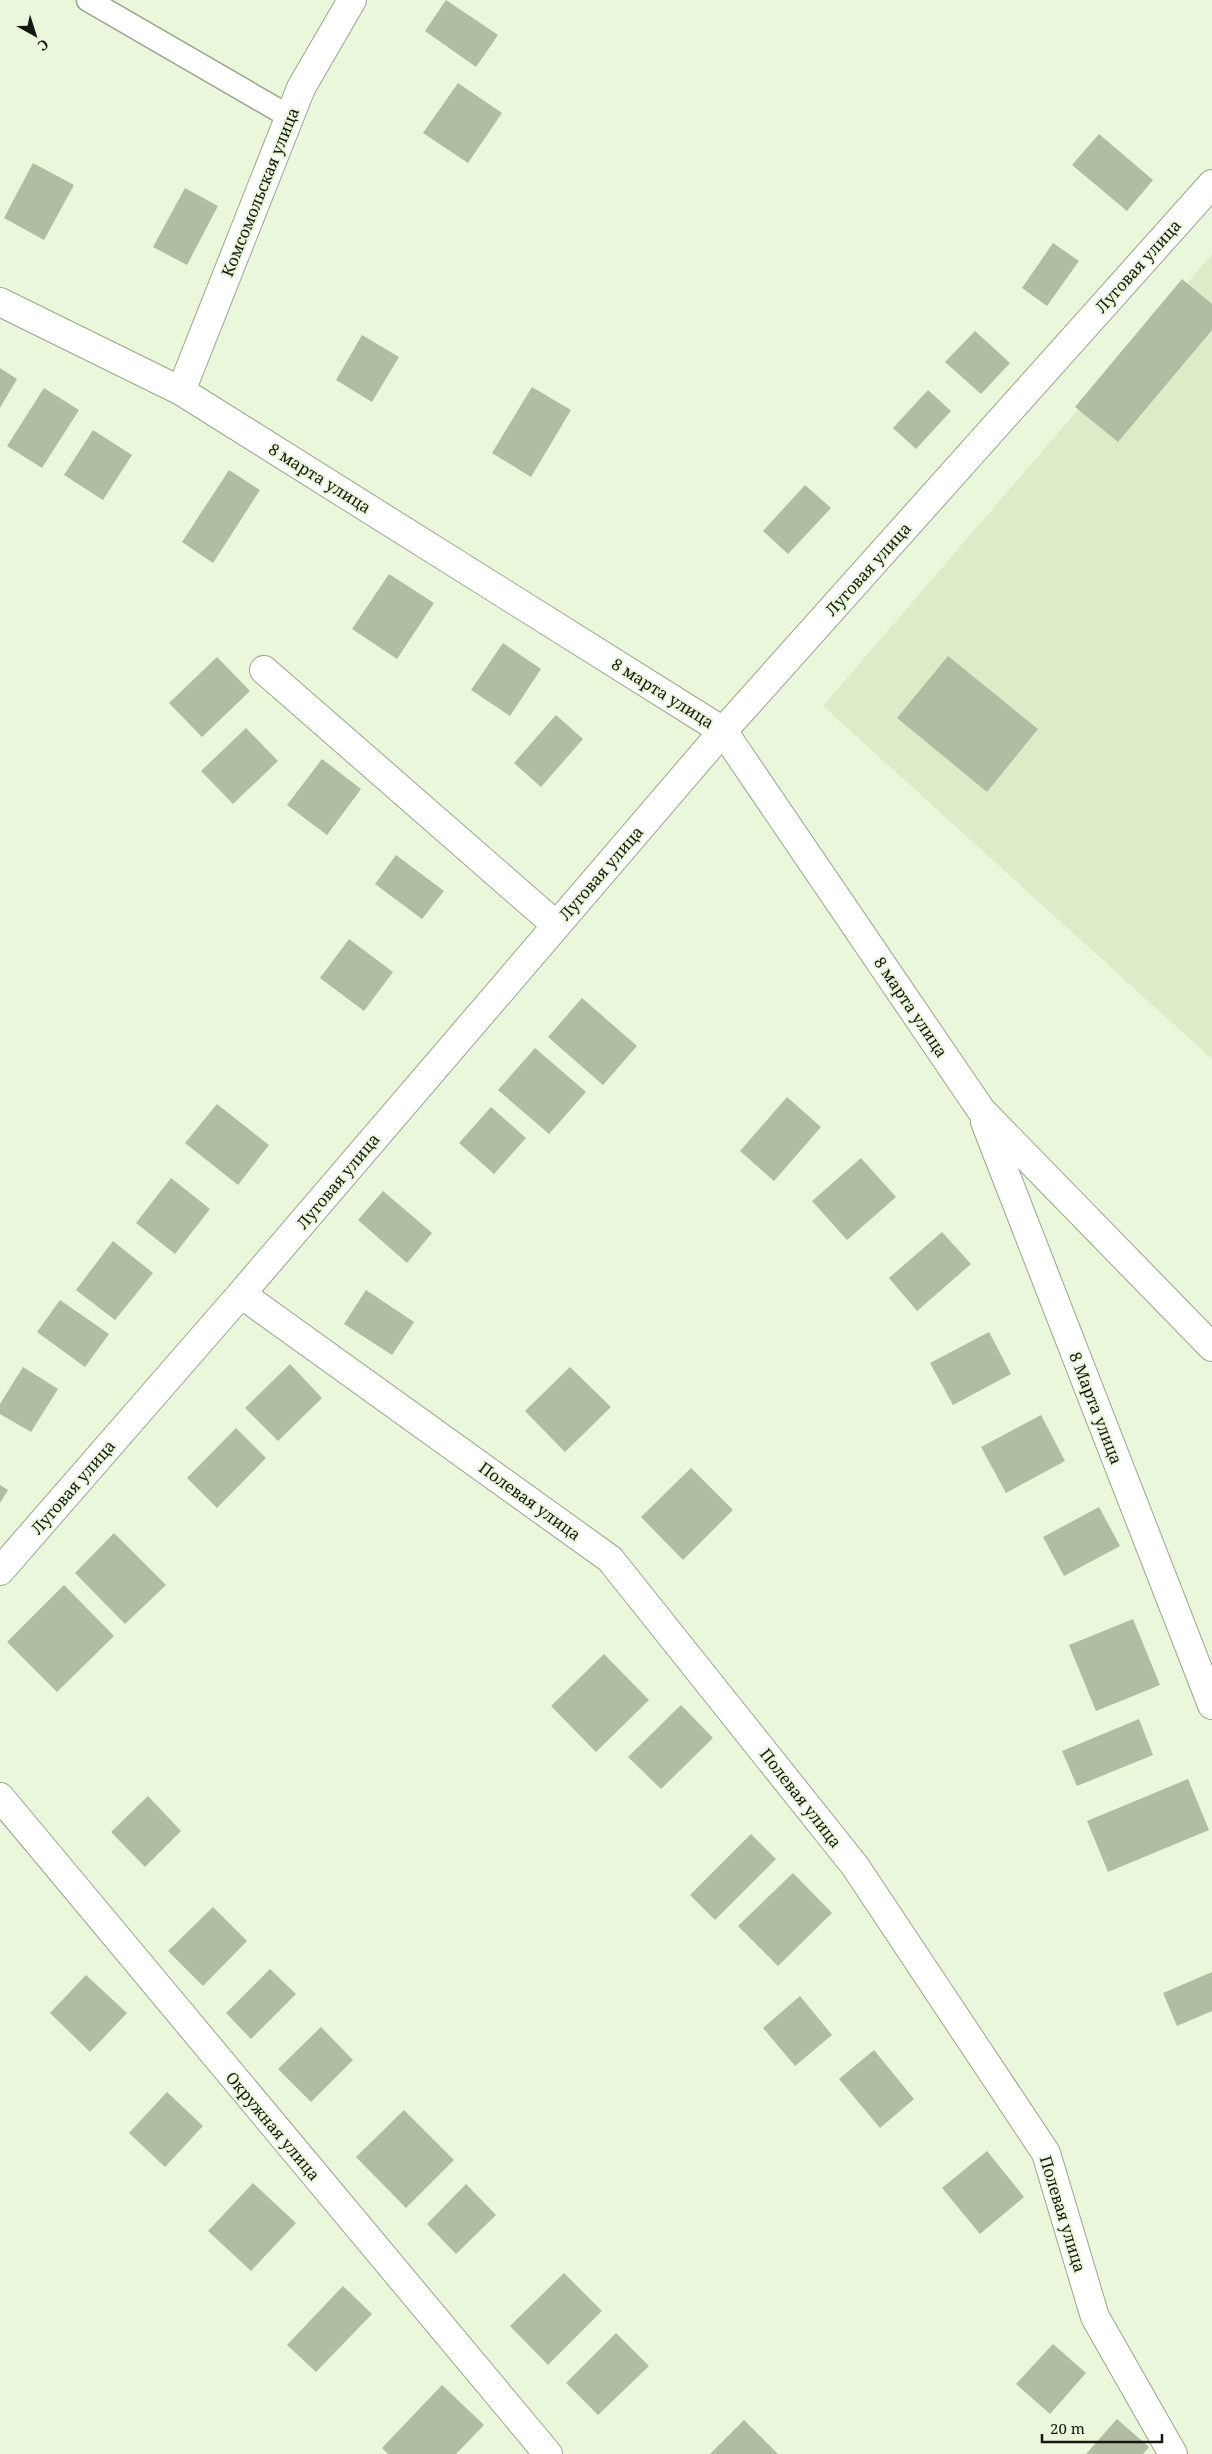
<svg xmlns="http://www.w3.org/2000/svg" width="1212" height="2454" viewBox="0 0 1212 2454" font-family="'Noto Serif',serif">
<rect width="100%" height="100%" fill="#eaf7da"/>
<path fill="#dcecc8" d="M1212,254V1059L823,706Z"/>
<path fill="#b0bda2" d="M446,0L498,35L476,67L425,31Z
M458,83L502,113L468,163L423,133Z
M1099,134L1153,180L1127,211L1072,165Z
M33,163L74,185L44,240L4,218Z
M185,188L218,206L187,265L153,247Z
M1053,243L1079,261L1047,306L1022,288Z
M1182,279L1212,304V330L1118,442L1075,407Z
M975,331L1010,363L981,394L945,362Z
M362,335L399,357L372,402L336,380Z
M0,368L17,379L0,408Z
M532,387L571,410L531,477L492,453Z
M44,388L79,410L42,468L7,446Z
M928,390L951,411L916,449L893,428Z
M93,430L132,455L103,500L64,475Z
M229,470L260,490L213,563L182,542Z
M805,485L831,508L788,554L763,531Z
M389,574L434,603L397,659L352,629Z
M503,643L541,669L510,716L471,690Z
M948,656L1038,729L987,792L897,718Z
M217,657L250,691L202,737L169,703Z
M556,715L583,739L541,787L514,763Z
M246,728L278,761L233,804L201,771Z
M322,759L361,789L327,835L287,805Z
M396,855L444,891L422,919L375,884Z
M349,939L393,972L364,1011L320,978Z
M582,998L637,1046L603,1085L548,1037Z
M535,1048L586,1092L549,1134L498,1090Z
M787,1097L821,1127L774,1181L740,1151Z
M217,1104L269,1145L238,1185L185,1143Z
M491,1107L526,1138L494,1174L459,1143Z
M861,1158L896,1197L847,1240L812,1201Z
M171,1178L210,1209L175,1254L136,1223Z
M383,1191L432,1233L407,1263L358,1220Z
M942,1232L971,1264L917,1311L889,1278Z
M113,1241L153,1273L115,1320L76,1290Z
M366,1290L414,1322L392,1355L344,1324Z
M60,1300L109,1334L85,1367L37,1332Z
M989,1332L1011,1374L953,1405L930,1363Z
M290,1364L322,1398L278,1441L245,1408Z
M23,1367L58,1389L31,1432L0,1414V1404Z
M570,1367L611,1407L565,1452L525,1411Z
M1041,1415L1065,1461L1006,1493L981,1447Z
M236,1428L266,1458L217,1508L187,1478Z
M691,1468L733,1510L683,1560L641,1517Z
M0,1485L8,1490L0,1503Z
M1099,1507L1120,1546L1064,1576L1043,1537Z
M114,1533L166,1585L125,1624L75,1573Z
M64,1585L114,1636L57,1692L7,1642Z
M1133,1619L1160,1685L1096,1711L1069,1645Z
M604,1654L649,1700L596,1752L551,1706Z
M681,1705L713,1738L661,1789L628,1757Z
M1139,1719L1153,1755L1077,1786L1062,1751Z
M1188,1779L1209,1830L1108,1872L1087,1821Z
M148,1796L181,1831L145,1867L111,1832Z
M751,1834L776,1859L715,1920L690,1895Z
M793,1873L832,1913L778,1966L738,1926Z
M213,1907L247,1941L203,1986L168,1951Z
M270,1969L296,1994L251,2039L226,2013Z
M1212,1972V2011L1177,2026L1163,1993Z
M86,1975L127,2013L90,2052L50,2013Z
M800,1996L832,2035L795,2066L763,2028Z
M321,2027L353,2060L311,2102L278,2069Z
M874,2050L914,2099L880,2128L839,2079Z
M167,2092L203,2126L165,2167L129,2133Z
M404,2110L454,2160L406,2208L356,2157Z
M987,2151L1024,2197L980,2234L942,2188Z
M253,2183L296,2223L251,2271L208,2231Z
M466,2184L496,2215L456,2254L427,2224Z
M564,2273L602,2311L548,2365L510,2326Z
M343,2286L372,2314L316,2372L287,2345Z
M616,2333L649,2366L598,2415L566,2383Z
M1053,2344L1086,2373L1050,2414L1016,2384Z
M442,2385L484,2425L456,2454H388L382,2448Z
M1117,2419L1149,2447L1143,2454H1086Z
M744,2420L778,2454H710Z"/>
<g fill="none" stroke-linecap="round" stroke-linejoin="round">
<defs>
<path id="lane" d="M88,0L290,117"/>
<path id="street" d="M0,302L181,391L723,731L981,1110L1212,1347
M181,391L301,88L352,0
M264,670L556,925
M985,1122L1212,1705
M241,1294L610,1559L855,1866L1046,2153L1095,2317L1173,2454
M0,1797L548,2454"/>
<path id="secondary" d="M0,1571L241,1294L723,731L1212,184"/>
</defs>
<use href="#lane" stroke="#9aa68c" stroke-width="25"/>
<use href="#street" stroke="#9aa68c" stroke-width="30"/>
<use href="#secondary" stroke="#9aa68c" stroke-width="30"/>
<use href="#lane" stroke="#fff" stroke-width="22"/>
<use href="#street" stroke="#fff" stroke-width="28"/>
<use href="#secondary" stroke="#fff" stroke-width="28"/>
</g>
<g text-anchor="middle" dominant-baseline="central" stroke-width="4" stroke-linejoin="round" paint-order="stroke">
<g font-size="16" fill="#14180e" stroke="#eaf7da">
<text transform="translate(260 192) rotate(-68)">Комсомольская улица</text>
<text transform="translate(1138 266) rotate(-48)">Луговая улица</text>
<text transform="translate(320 478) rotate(32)">8 марта улица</text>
<text transform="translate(868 569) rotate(-48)">Луговая улица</text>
<text transform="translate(663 693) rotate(32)">8 марта улица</text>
<text transform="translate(601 873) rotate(-49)">Луговая улица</text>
<text transform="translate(911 1007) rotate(56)">8 марта улица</text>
<text transform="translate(338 1181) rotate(-50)">Луговая улица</text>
<text transform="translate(1096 1408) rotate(69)">8 Марта улица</text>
<text transform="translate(73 1487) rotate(-49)">Луговая улица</text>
<text transform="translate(530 1501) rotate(36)">Полевая улица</text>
<text transform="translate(801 1798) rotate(52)">Полевая улица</text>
<text transform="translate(273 2126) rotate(50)">Окружная улица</text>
<text transform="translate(1063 2214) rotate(73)">Полевая улица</text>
</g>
</g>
<g transform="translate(35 35) rotate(141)" stroke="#eaf7da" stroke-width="4" paint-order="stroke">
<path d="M0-4L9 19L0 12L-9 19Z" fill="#14180e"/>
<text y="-8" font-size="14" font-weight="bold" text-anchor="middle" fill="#14180e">С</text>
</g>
<path d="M1042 2434v8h120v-8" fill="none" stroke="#14180e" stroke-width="2.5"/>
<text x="1050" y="2434" font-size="15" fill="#14180e" stroke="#eaf7da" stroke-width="4" paint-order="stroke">20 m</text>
</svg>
